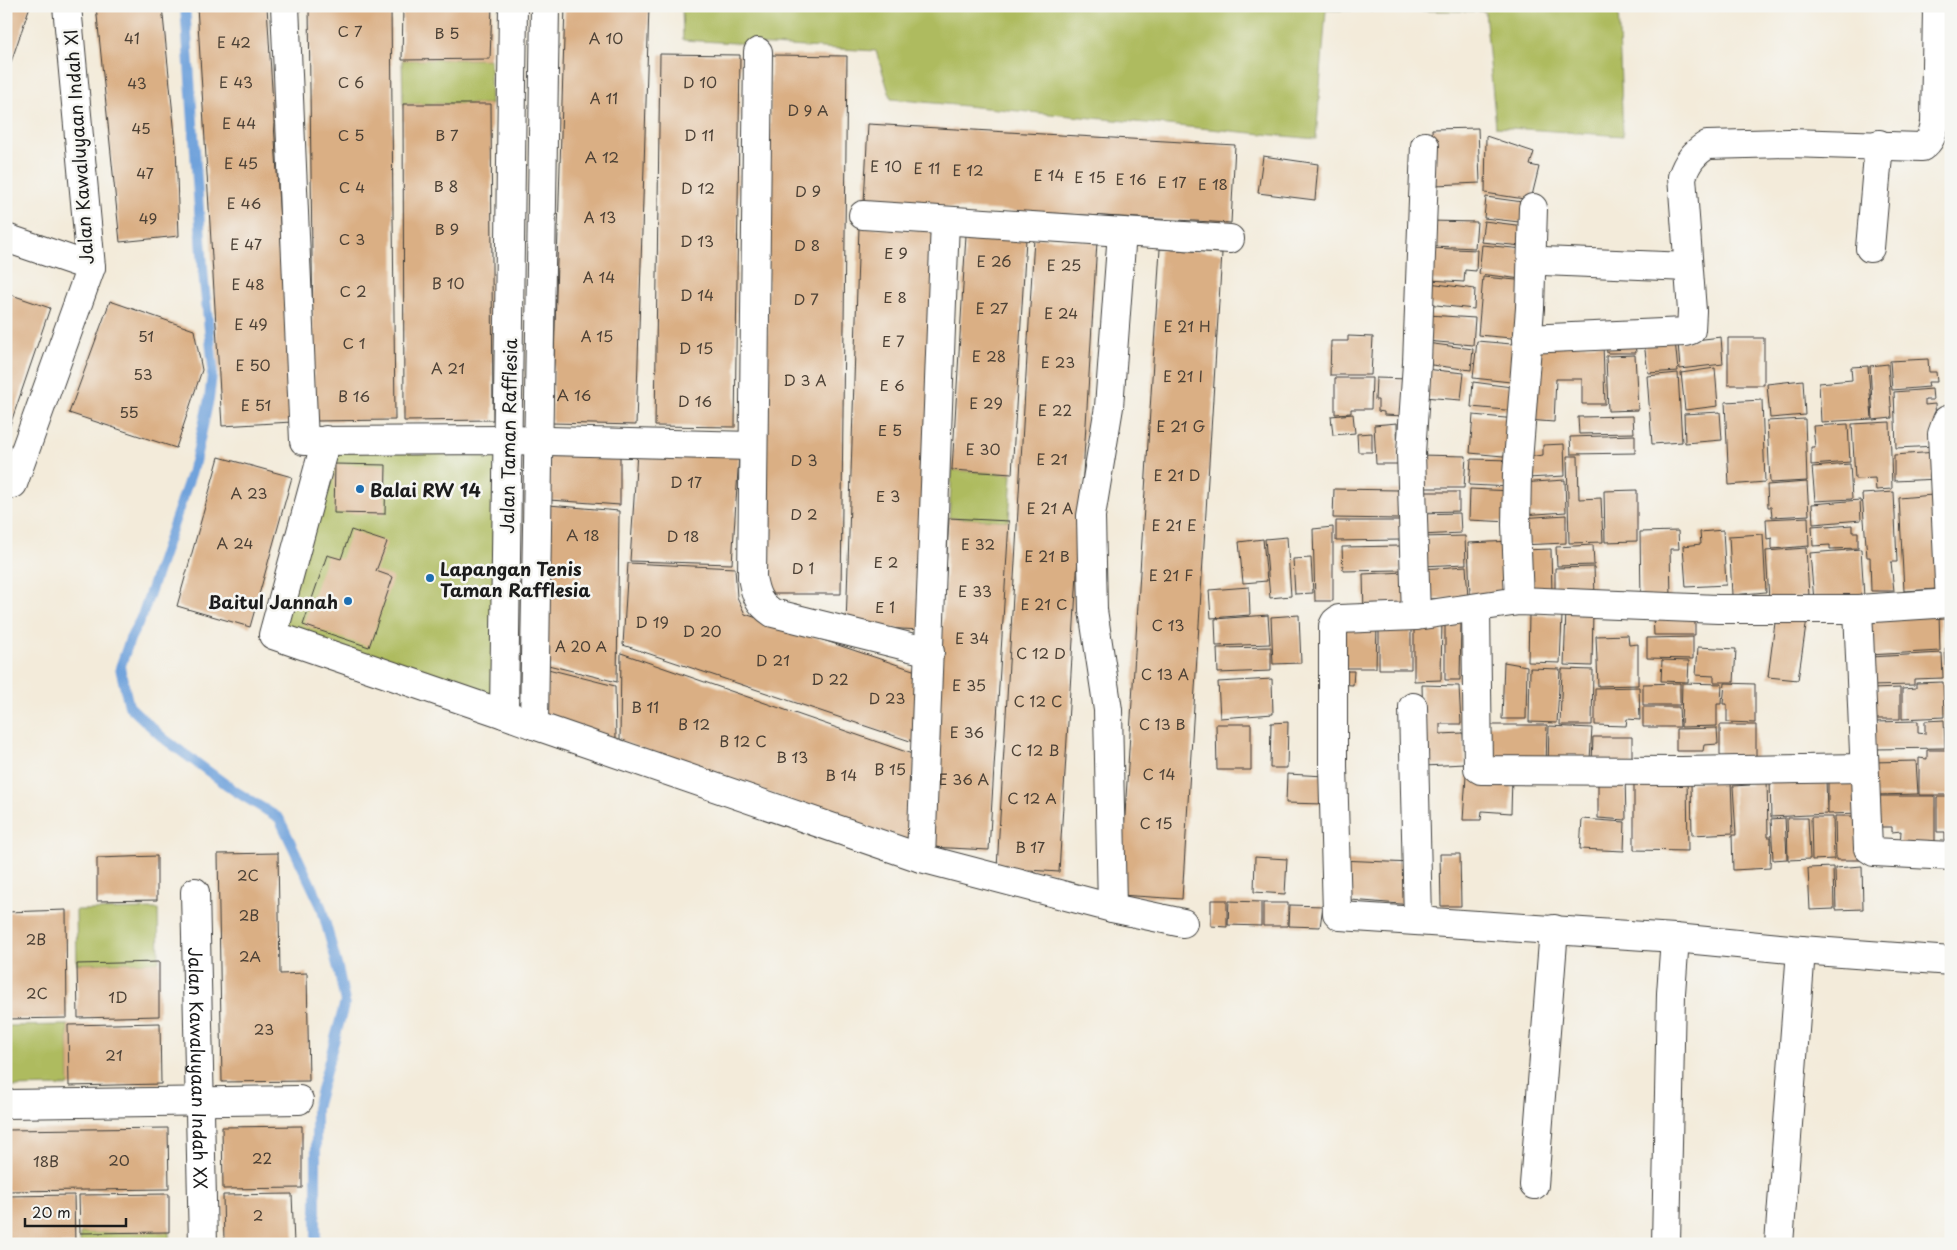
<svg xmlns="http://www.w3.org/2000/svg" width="1957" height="1250" viewBox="0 0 1957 1250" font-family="'Playpen Sans',sans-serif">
<rect width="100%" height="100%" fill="#f6f6f2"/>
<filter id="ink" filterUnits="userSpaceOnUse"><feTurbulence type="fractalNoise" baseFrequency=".02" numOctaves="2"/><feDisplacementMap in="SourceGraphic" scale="10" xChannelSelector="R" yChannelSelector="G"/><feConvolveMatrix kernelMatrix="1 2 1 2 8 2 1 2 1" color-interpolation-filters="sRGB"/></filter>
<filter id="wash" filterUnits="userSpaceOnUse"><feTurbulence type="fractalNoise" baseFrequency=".0096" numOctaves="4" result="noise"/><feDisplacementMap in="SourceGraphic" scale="20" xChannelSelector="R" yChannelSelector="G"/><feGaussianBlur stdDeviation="1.12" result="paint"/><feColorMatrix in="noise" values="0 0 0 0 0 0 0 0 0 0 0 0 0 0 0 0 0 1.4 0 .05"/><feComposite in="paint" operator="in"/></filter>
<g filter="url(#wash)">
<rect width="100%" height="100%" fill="#f3ebda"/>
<path fill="#aebb5e" stroke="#656c3d" d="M682,6H1618L1623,136L1496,127L1485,11L1326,10L1316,139L891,99L876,51L683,40Z
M490,59L491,104H403L402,60Z
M328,444H504L501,709L279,632Z
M952,470L1012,474L1009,521L949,518Z
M158,909L159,962L77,964L76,910Z
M68,1025L69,1086L6,1087V1026Z
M169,1232L170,1244H80V1233Z"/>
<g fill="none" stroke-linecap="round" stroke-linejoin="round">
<path stroke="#70a2db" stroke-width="10" d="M185,6L204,282L213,367L209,399L195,462L142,616L130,639L120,668L129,706L163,738L235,791L279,818L321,906L339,972L345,1002L316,1108V1244"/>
</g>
<g id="blocks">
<path fill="#daaf84" d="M6,6H30L7,74H6Z
M96,6H162L176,145L179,236L120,242Z
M197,6H267L292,422L222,426Z
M309,6H391L395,420L314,421Z
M403,6H492L490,59L402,60Z
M565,6H649L636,425L552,423Z
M660,54L740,55L735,427L655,426Z
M771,55L847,56L841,594H764Z
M403,104H491L493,420L404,421Z
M868,124L1235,145L1231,223L864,203Z
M1478,128L1480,183L1435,185L1432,129Z
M1486,136L1534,152L1530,165L1539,167L1531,200L1485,193Z
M1263,156L1318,164L1315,200L1258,193Z
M1486,197L1530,203L1528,223L1484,218Z
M1429,221L1477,222L1475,248L1433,246Z
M1484,221L1524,226L1522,246L1481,242Z
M859,227L935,231L921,630L846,626Z
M966,235L1026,239L1012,474L952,470Z
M1034,238L1097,242L1059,872L997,868Z
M1482,245L1524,249L1522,279L1479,274Z
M1430,248L1477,250L1476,271L1465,270L1464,282L1429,280Z
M1160,249L1222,253L1182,899L1120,895Z
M1483,277L1527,281L1522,339L1478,335Z
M1429,283L1475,289L1474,309L1427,304Z
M6,293L50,308L7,434H6Z
M110,301L194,330L202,370L176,448L69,413Z
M1428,315L1475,318L1473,345L1426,341Z
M1348,336L1373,337L1371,375H1330L1331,341H1348Z
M1721,337L1723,364L1680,369L1678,342Z
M1728,338H1764V385H1728Z
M1675,340L1678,371L1648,373L1644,343Z
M1477,341L1523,345L1520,383L1473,378Z
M1635,342L1636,353H1607L1606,343Z
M1426,343L1473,349L1471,370L1424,364Z
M1603,344L1605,404H1582V379H1556L1554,422L1527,420L1529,346Z
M1635,355L1638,410L1608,411L1606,356Z
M1928,359L1929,372H1936L1937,382H1928L1929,387L1892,390L1890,361Z
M1888,364L1892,418L1873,420L1870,366Z
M1868,366L1872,419L1821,422L1819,383L1852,380L1851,367Z
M1715,368L1718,406L1685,410L1681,373Z
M1425,369L1464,373L1461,400L1423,397Z
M1678,373L1682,442L1652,444L1647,376Z
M1335,378H1372L1371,409H1351V413L1335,414Z
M1376,378L1409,379L1405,416L1384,415V412L1378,411V400H1375Z
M1803,380L1805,415L1770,418L1767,384Z
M1473,382L1519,388L1517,411L1471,407Z
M1932,389L1933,400H1925V405L1935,404L1937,446L1896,448L1894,392Z
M1762,400L1765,482L1729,485L1725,402Z
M1720,412L1722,440L1685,443L1684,414Z
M1353,414L1355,433L1333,435L1331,416Z
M1473,415L1516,419L1514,457L1470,453Z
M1633,416L1634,433L1579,434L1578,417Z
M1805,419L1807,481L1770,483L1767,421Z
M1890,422L1892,489L1876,490L1875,478L1855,479L1852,424Z
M1397,423L1398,464H1376L1374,425Z
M1848,424L1850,462L1811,465V447H1815L1813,426Z
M1372,433V452H1358L1357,434Z
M1635,435V453L1571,454L1570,437Z
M1564,444L1565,476L1527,478V457L1543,455V445Z
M549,448L620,451V505L549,500Z
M637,452L739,455L732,564L630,561Z
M1937,452L1939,479L1894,481V455Z
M1418,455L1466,456L1464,488H1418Z
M1567,456H1578L1579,499L1601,498L1603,542L1569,543Z
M219,457L292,477L250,627L177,606Z
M1471,459L1511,460V487L1469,485Z
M335,464L386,465L385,514L334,513Z
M1850,464L1852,499L1815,501L1812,467Z
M1565,480L1566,512L1522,515L1520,483Z
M1807,482L1809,515L1772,517L1771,507H1768L1767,485Z
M1334,489L1399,490V519L1333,518Z
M1470,489L1512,491L1510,522L1469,520Z
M1637,490V541L1605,542L1604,491Z
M1419,492H1459V511L1419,512Z
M1894,492L1897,562H1891L1894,591H1871L1870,557H1867L1862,494Z
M1944,494L1937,589L1904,591L1899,498Z
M1860,500L1861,520L1813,524L1812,504Z
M549,505L619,511L617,682L544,664Z
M1460,513L1461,533L1421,535L1419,514Z
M1566,515V543L1521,545L1520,518Z
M1808,517L1809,546L1772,549V538L1767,539L1766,519Z
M949,518L1009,521L989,850L930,847Z
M1336,521H1400V540L1336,541Z
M1826,525V527L1852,525V532H1858V548L1830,549V545L1813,546L1812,526Z
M1333,527V601H1315L1313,529Z
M351,530L387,542L376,571L393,577L369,647L303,625L327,555L341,559Z
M1723,530L1726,585L1686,587L1683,546L1701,544L1700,532Z
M1678,531L1679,549H1670L1671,598L1641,599L1640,532Z
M1763,534L1766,592L1732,595L1729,536Z
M1465,536L1466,564L1422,566L1420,537Z
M1287,537L1291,596L1270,598L1265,539Z
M1263,539L1267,581L1243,583L1239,542Z
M1513,541L1515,594L1470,596L1468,543Z
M1593,545L1594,565L1557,566L1556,547Z
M1400,546L1401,570L1343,571L1342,547Z
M1806,548L1809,596L1769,600L1766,551Z
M1551,549L1552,593L1524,594L1522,550Z
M1861,549L1864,597L1814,601L1810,553Z
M1311,558L1313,593L1295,594L1293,559Z
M628,563L735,568L737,597L745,614L916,671V743L623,645Z
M1466,566L1468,598L1424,599L1421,569Z
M1594,567L1595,596H1555V568Z
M1405,572L1407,613L1364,614L1363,574Z
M1249,587L1250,615L1211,618L1209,590Z
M1951,608V646H1947L1945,609Z
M1566,610H1593L1592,666L1564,665Z
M1695,612V635H1654L1653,613Z
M1939,612L1940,651L1869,655L1867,614Z
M1268,615L1270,644L1216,646L1215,619Z
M1299,615L1301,663L1273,664L1271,617Z
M1529,615L1562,616L1560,663L1528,662Z
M1776,615L1807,619L1798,680L1768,677Z
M1442,617L1441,680L1414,681V618Z
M1445,618L1461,620L1460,680H1445Z
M1379,619H1411V669H1379Z
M1342,623L1377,624L1376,668H1341Z
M1628,635L1629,645L1638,644V685L1598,686L1596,636Z
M1693,637V659L1647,658V638Z
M1271,647V671L1218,673L1217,648Z
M1698,647L1736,649L1734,682H1714V676L1696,675Z
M1945,648H1951V690H1947Z
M621,653L915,755L914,843L620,741Z
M1942,653L1943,678L1914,679V685L1871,686L1870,657Z
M1662,660L1689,661L1688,682L1661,681Z
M1504,662L1527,666L1526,719H1502Z
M544,668L615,686L616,739L542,717Z
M1530,668L1560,669L1557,723L1529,722Z
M1562,669L1593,670L1592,725H1560Z
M1338,671H1354L1353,685L1337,684Z
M1272,679L1273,714L1220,718L1218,682Z
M1943,682L1944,717L1902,719V689L1916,688V683Z
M1680,683V705H1643V684Z
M1682,683L1722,684L1721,704H1717V726L1681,727Z
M1725,683L1755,684V723L1727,722V704H1723Z
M1422,685L1459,686L1461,724H1440V734L1463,733L1465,764L1424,766Z
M1639,687L1640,720L1627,719L1626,726L1595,725V688Z
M1900,688V719H1871V689Z
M1946,692H1951V745L1947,746Z
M1643,707H1679L1680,727H1643Z
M1944,720L1945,748L1875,749L1874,722L1918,721V733L1925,734V721Z
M1288,722L1287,768H1270L1271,723Z
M1216,724H1251V770H1217Z
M1485,725H1547L1546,767H1484Z
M1720,725H1756V764H1720Z
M1549,726L1592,728L1590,759L1548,766Z
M1717,728L1718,744L1704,745L1703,751H1676V729Z
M1593,737H1632V765L1592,764Z
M1927,750H1951V795H1919V758L1927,759Z
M1916,761L1918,794L1874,795L1872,762Z
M1287,774L1325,776L1324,804L1286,803Z
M1598,774H1625L1626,820L1598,818Z
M1466,776L1512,777L1511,813L1482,811L1481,820H1463Z
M1687,776L1688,851L1634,850V781Z
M1767,777L1768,837H1771L1770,868L1733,870L1732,835H1736L1733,786L1750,785V778Z
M1859,777L1861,813L1828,814V778Z
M1826,780L1827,814L1771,817L1770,781Z
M1731,781L1733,833L1692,835L1691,783Z
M1873,796H1935V848L1900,846L1901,831L1892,832V827H1875Z
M1937,797H1951V849H1945V832H1937Z
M1835,816H1860L1862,860H1836Z
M1811,817H1833L1834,859L1812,860Z
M1785,818L1787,859L1773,860L1771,819Z
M1787,818H1808L1810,859L1788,860Z
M1582,819L1625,822L1624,851L1580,849Z
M278,853L280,974L307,973L309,1081L222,1082L218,854Z
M1440,854H1460L1461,906H1441Z
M157,856V900L97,901V858Z
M1255,857L1287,859L1285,894L1254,892Z
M1339,860L1413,863V905L1338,899Z
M1862,866L1863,909L1836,910L1835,868Z
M1833,867L1834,909L1810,910L1808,868Z
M1211,900H1227V927L1211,926Z
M1229,901L1261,902V926L1228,925Z
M1263,903H1288V926H1263Z
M1290,905L1323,906L1320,927L1289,926Z
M66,910L67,1018L6,1019V912Z
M159,962V1016L78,1018L77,964Z
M160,1023L161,1084L69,1086L68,1025Z
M302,1126V1188L223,1189L222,1127Z
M168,1128L169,1189L6,1191V1130Z
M169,1194V1232L80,1233L79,1195Z
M292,1194L294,1244H224L223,1195Z
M74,1195L75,1244H6V1196Z"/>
</g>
</g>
<g filter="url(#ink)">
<use href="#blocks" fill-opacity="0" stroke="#3c3b38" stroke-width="1"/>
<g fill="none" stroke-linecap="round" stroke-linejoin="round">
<defs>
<g id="minor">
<path d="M285,6L304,441L508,440L752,446"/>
<path d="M513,6L504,714L534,725L545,6"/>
<path d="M758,52L752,577C755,594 758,603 773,613L930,652"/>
<path d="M863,215L1230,239"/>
<path d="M6,238L91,267"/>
<path d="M1870,248L1879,144"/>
<path d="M1543,261L1688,267"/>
<path d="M1527,339L1685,332L1691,330L1692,311L1682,177C1687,162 1694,153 1707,145L1789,143L1922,147C1931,141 1933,133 1935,123L1937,9"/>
<path d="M326,440L273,635L504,714"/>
<path d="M13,484L91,267L67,6"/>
<path d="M1519,601L1516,525L1517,474L1530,308L1533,208"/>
<path d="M1950,603L1942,434L1947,420L1951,419"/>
<path d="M1951,603L1858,609H1718L1519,601L1416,616L1339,619L1335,622L1333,626V766L1337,913L1340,916L1675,938L1801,950L1951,961"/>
<path d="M1476,608L1478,768L1481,770L1681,771L1864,768"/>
<path d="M1858,609L1868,848L1874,852L1951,856"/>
<path d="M1416,616L1411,453L1417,363L1425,146"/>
<path d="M1413,707L1418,920"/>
<path d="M534,725L921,858L1112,908L1183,923"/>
<path d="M921,858L945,221"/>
<path id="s1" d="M195,892L203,1244"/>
<path d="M1112,908L1108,710L1093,610L1091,516L1109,407L1122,232"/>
<path d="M6,1104L299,1100"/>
<path d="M1534,1185L1554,929"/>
<path d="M1666,1244L1671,993L1675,938"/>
<path d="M1779,1244L1801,950"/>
</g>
</defs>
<use href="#minor" stroke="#3c3b38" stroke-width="30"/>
<use href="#minor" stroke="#fff" stroke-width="28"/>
</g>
</g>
<g fill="#1f6fb2" stroke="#f6f6f2" stroke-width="2">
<circle cx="360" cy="489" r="5"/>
<circle cx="430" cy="578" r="5"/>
<circle cx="348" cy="601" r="5"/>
</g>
<g text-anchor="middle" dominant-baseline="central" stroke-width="5" stroke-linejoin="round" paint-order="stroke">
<g font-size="15" fill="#4c4136">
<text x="350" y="30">C 7</text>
<text x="447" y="32">B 5</text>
<text x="132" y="37">41</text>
<text x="606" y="37">A 10</text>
<text x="234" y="41">E 42</text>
<text x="236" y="81">E 43</text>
<text x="351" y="81">C 6</text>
<text x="700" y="81">D 10</text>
<text x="137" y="82">43</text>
<text x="604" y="97">A 11</text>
<text x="808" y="109">D 9 A</text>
<text x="239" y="122">E 44</text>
<text x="141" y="127">45</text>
<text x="351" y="134">C 5</text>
<text x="447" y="134">B 7</text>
<text x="699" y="134">D 11</text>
<text x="602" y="156">A 12</text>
<text x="241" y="162">E 45</text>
<text x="886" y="165">E 10</text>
<text x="927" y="167">E 11</text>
<text x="968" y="169">E 12</text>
<text x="145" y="172">47</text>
<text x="1049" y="174">E 14</text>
<text x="1090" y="176">E 15</text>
<text x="1131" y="178">E 16</text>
<text x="1172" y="181">E 17</text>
<text x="1213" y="183">E 18</text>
<text x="446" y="185">B 8</text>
<text x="352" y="186">C 4</text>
<text x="698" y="187">D 12</text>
<text x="808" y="190">D 9</text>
<text x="244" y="202">E 46</text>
<text x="600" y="216">A 13</text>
<text x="148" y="217">49</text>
<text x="447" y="228">B 9</text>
<text x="352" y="238">C 3</text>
<text x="697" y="240">D 13</text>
<text x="246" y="243">E 47</text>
<text x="807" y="244">D 8</text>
<text x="896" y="252">E 9</text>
<text x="994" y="260">E 26</text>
<text x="1064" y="264">E 25</text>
<text x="599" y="276">A 14</text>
<text x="448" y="282">B 10</text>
<text x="248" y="283">E 48</text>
<text x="353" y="290">C 2</text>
<text x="697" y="294">D 14</text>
<text x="895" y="296">E 8</text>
<text x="806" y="298">D 7</text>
<text x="992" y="307">E 27</text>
<text x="1061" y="312">E 24</text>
<text x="251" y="323">E 49</text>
<text x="1187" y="325">E 21 H</text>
<text x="146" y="335">51</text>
<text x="597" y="335">A 15</text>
<text x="893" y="340">E 7</text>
<text x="354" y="342">C 1</text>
<text x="696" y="347">D 15</text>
<text x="989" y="355">E 28</text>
<text x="1058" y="361">E 23</text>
<text x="253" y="364">E 50</text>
<text x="448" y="367">A 21</text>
<text x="143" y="373">53</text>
<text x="1183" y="375">E 21 I</text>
<text x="805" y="379">D 3 A</text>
<text x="892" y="384">E 6</text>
<text x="574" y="394">A 16</text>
<text x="354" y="395">B 16</text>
<text x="695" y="400">D 16</text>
<text x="986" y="402">E 29</text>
<text x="256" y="404">E 51</text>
<text x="1055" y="409">E 22</text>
<text x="129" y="411">55</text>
<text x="1181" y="425">E 21 G</text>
<text x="890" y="429">E 5</text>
<text x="983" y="448">E 30</text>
<text x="1052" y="458">E 21</text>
<text x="804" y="459">D 3</text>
<text x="1177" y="474">E 21 D</text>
<text x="686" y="481">D 17</text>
<text x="249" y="492">A 23</text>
<text x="888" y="495">E 3</text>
<text x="1050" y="507">E 21 A</text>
<text x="804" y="513">D 2</text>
<text x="1174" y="524">E 21 E</text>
<text x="583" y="534">A 18</text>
<text x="683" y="535">D 18</text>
<text x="235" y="542">A 24</text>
<text x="978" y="543">E 32</text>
<text x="1047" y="555">E 21 B</text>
<text x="886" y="561">E 2</text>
<text x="803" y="567">D 1</text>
<text x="1171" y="574">E 21 F</text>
<text x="975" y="590">E 33</text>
<text x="1044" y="603">E 21 C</text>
<text x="885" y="606">E 1</text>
<text x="652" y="621">D 19</text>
<text x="1168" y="624">C 13</text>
<text x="702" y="630">D 20</text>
<text x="972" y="637">E 34</text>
<text x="581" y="645">A 20 A</text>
<text x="1041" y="652">C 12 D</text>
<text x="773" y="659">D 21</text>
<text x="1165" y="673">C 13 A</text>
<text x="830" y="678">D 22</text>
<text x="969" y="684">E 35</text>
<text x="887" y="697">D 23</text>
<text x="1038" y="700">C 12 C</text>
<text x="645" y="706">B 11</text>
<text x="694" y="723">B 12</text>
<text x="1162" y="723">C 13 B</text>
<text x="967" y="731">E 36</text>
<text x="743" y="740">B 12 C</text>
<text x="1035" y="749">C 12 B</text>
<text x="792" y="756">B 13</text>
<text x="890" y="768">B 15</text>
<text x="1159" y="773">C 14</text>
<text x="841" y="774">B 14</text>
<text x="964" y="778">E 36 A</text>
<text x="1032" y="797">C 12 A</text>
<text x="1156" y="822">C 15</text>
<text x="1030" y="846">B 17</text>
<text x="248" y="874">2C</text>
<text x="249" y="914">2B</text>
<text x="36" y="938">2B</text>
<text x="250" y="955">2A</text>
<text x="37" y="992">2C</text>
<text x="118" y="996">1D</text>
<text x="264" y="1028">23</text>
<text x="114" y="1054">21</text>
<text x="262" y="1157">22</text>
<text x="119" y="1159">20</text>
<text x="46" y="1160">18B</text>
<text x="258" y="1214">2</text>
</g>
<g font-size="18" fill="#1c1c1c" stroke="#f6f6f2">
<text transform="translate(78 147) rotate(-94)">Jalan Kawaluyaan Indah XI</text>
<text transform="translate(508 436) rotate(-89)">Jalan Taman Rafflesia</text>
<text stroke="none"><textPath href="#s1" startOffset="176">Jalan Kawaluyaan Indah XX</textPath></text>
</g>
<g font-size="18" font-weight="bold" fill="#1c1c1c" stroke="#f6f6f2" text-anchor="start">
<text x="370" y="489">Balai RW 14</text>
<text x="440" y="568">Lapangan Tenis<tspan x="440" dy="21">Taman Rafflesia</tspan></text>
<text x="338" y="601" text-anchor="end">Baitul Jannah</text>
</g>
</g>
<rect width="1957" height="1250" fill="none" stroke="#f6f6f2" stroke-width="25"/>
<path d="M25 1218v8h101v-8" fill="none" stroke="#1c1c1c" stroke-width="2.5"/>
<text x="32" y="1218" font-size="15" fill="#1c1c1c" stroke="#f6f6f2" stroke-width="4" paint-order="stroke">20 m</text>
</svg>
